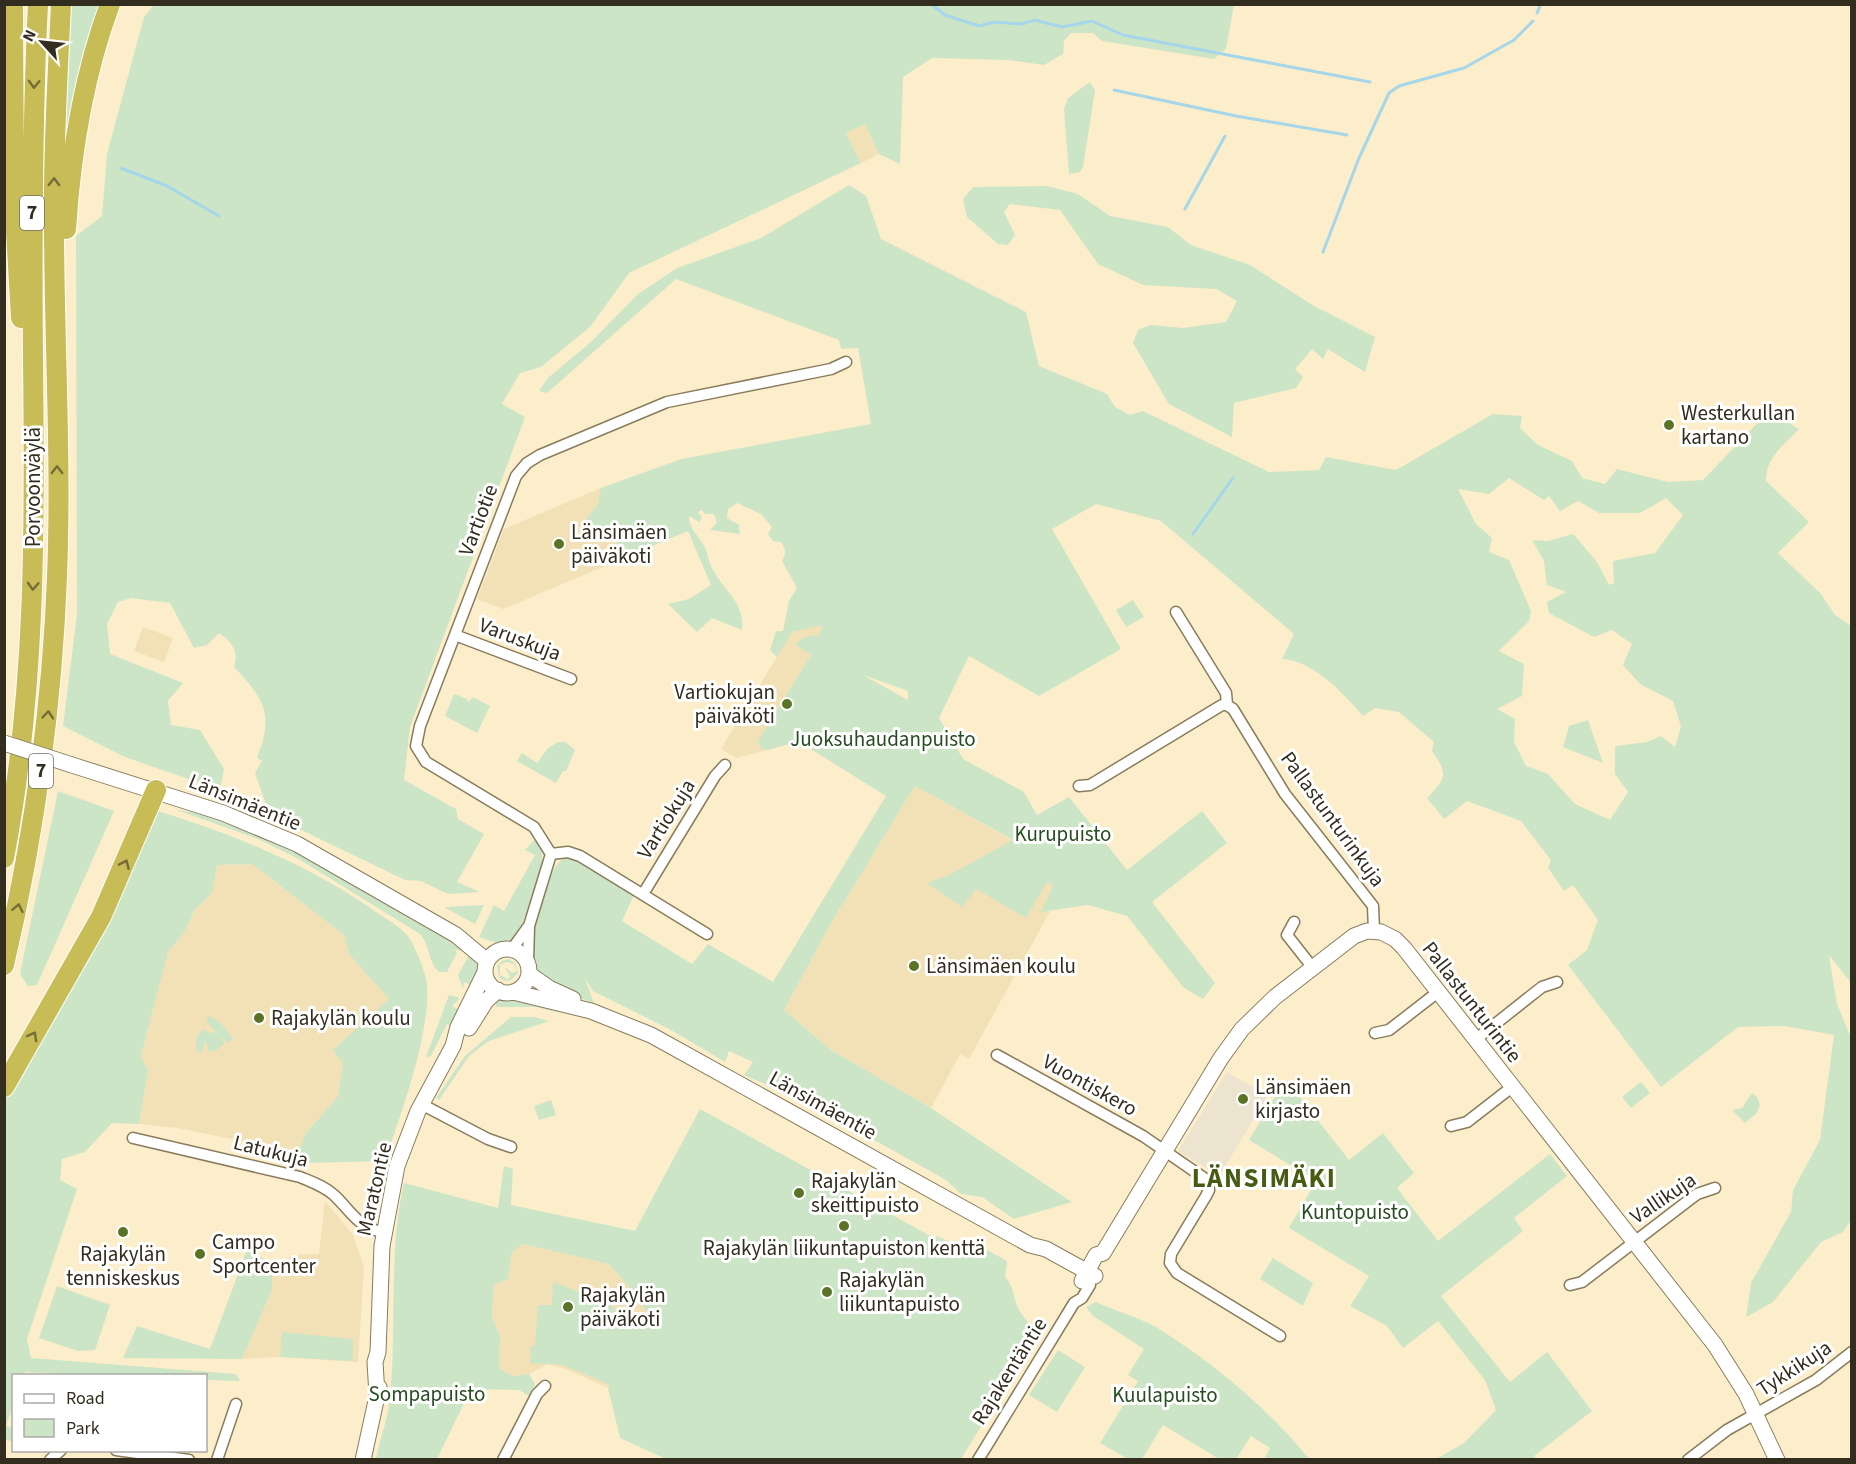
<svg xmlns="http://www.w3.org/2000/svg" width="1856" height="1464" viewBox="0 0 1856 1464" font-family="'Source Sans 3',sans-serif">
<rect width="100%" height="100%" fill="#fceeca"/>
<path fill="#ede4cf" d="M1227,1072L1268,1096L1219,1176L1178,1151Z"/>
<path fill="#f2e1b6" d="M865,124L879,154L861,163L846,133Z
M601,488L624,558L503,609L477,599L504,529Z
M824,624L804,740L737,758L721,749L792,632Z
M143,627L173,638L164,662L134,651Z
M915,786L1071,873L969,1059L960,1054L931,1108L831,1050L784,1010L831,923Z
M252,864L344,935L349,954L390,999L334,1049L343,1063L338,1096L306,1133L297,1156L285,1150L178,1128L139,1124L148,1071L141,1056L168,952L184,933L194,911L212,893L217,865Z
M325,1201L353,1235L364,1267L358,1362L280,1357L242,1359L272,1290V1266L293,1255L319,1254Z
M523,1244L609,1264L638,1297L650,1319L608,1388L566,1369L548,1364L529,1374L513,1376L499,1368L500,1336L492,1316L494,1285L508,1279L512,1252Z"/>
<path fill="#cce5c7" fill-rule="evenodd" d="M69,5H105L64,170Z
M154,5V4L1234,5L1226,49L1214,59L1102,41L1093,33H1071L1064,41L1063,54L1044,65L1008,60L932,58L903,77L900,164L879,154L865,124L846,133L861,163L629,273L590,327L541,367L520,373L502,404L525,417L410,727L404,780L456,809L458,819L484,834L457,882L480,892L448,894L421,881L405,880L266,813L271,808L267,807L255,773L262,761L257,758C274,714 265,700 234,667C239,651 232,642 219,633L207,645L194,648L170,603L131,598L118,602L107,624L110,654L183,683L168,701L171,725L200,730L224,769L220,790L125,757L63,726L77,614L76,236L102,216L107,154L144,17Z
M1090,82L1095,90L1083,167L1080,172L1069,174L1064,109L1068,98Z
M849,185L866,196L881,239L1026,312L1039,366L1107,394L1115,407L1130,415L1143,411L1269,472L1319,470L1326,457L1396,470L1493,414L1522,416L1520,428L1538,445L1572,461L1582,478L1605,484L1617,469L1668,482L1703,480L1769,411L1799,429C1783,446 1766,457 1766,481L1809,522L1778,553L1821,594L1835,615L1851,626V983L1829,955L1837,1004L1851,1038V1220L1843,1232L1821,1242L1773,1302L1746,1317L1751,1283L1791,1212L1793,1190L1820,1140L1834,1035L1784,1026L1738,1027L1661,1087L1568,965L1587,950L1598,920L1573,885L1564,891L1548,868L1551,860L1521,821L1467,801L1444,819L1427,798C1447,778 1448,774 1432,751L1434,742L1399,712L1375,708L1363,716C1344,694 1314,661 1282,659L1294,634L1161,521L1096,504L1052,529L1121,649L1039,696L969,656L939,718L963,759L1024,792L1037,815L1069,797L1127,870L1202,811L1227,843L1152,902L1215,983L1203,999L1184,988L1127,916L1088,905L1041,912L1053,886L1047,882L1026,918L976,889L962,907L927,883L949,875L1013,840L915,786L831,923L784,1010L831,1050L931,1108L1072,1202L1014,1219L982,1197L961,1194L946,1180L806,1102L744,1075L753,1062L729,1051L725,1062L671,1030L593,991L585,978L594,1004L549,983L534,971C532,960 531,946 532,935C534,920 551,859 566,858C581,856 621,886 634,895L622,921L692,964L708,944L773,982L886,796L806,746L804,740L767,750L761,748L758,741L811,655L796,645C801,637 809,635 818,636L823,625L792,632L777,657L770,650L776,631H783L789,601L797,588L782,561C786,554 786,549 781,542L773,541L768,534L772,527L761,514L737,503L728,509L727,518L739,525L740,534L710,530L717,523L714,514H705L702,510L698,512L702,518L699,522L689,516C689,528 697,534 703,544C708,551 708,562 713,570C725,592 745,603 742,630L712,618L697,632L668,604L689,599L711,585L688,531L624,558L610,531H596L585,521L598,504L601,488L681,459L871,424L858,348L841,349L839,340L676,279L547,393L539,391L548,378L591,342L638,294L677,268L761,238ZM1509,478L1544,500L1549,496L1560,511L1578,501L1599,513H1640L1666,498L1683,515L1655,553L1613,561L1614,583L1609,585L1597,562L1573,534L1548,541L1532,540L1544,561L1547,585L1566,592L1547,602L1549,613L1594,637L1612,630L1632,644L1623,665L1640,684L1673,701L1681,726L1675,747L1661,736L1647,742L1615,746V774L1628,792L1610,820L1575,804L1548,774L1526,766L1514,742L1515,719L1497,709L1522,696L1524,664L1499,651L1529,621L1531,611L1509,560L1489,552L1492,538L1476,524L1458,489L1489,494ZM863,675L908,691V700Z
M1047,186L1078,194L1110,216L1168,227L1191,245L1250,265L1314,306L1375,337L1365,372L1328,349L1323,359L1312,349L1295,369L1303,377L1296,388L1234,403L1232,437L1169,404L1133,343L1138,330L1151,325L1183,328L1226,322L1237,301L1216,289L1143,285L1098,264L1060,210L1010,204L1004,212L1015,235L1008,245L998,244L967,217L963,199L973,187Z
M1133,600L1144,617L1126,627L1116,610Z
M454,694L467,699L468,702L473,697L490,706L477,733L445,716Z
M1588,720L1603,763L1563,747L1569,726Z
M558,742H565L575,750L566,771H563L556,783L517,761L522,753L537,763L548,748Z
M58,791L114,811L37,985L28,986L20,974Z
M174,809L212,816L303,852L412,920L463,946L460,951L455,949L457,953L447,972H439C428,962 430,945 420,934L297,858L258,839Z
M158,811C235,835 310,865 376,912C386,919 398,925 406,934C415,944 425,971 427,984C431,1032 401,1114 385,1161L307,1163L297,1156L306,1133L338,1096L343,1063L333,1050L389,999L349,954L344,935L252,864L217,865L212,893L194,911L184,933L168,952L141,1056L148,1071L139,1124L112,1123L85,1152L62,1159L60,1180L77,1189L27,1339L31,1358L236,1374L240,1381L206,1380V1376H99L26,1372L24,1375L14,1376L13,1405L6,1426L13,1428V1442L5,1439V1099L153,816Z
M536,838L542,850V866L518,936L504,945L479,937L494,905L504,911L535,855L525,850Z
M484,905L475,924L444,907Z
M469,955L480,960L481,967L474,987L464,982L463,989L458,975Z
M509,959L515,963L518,973L511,980L504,981L499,977L497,966L502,961ZM506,962L514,964L517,971L512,973L505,967L510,977L508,979L500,975V965Z
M449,995L457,997L459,999L452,1006L462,1011L453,1026L447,1024L431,1056L426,1057Z
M503,997L560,1008L557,1012L537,1007H496L497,998Z
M209,1016L220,1022L233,1039L227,1043L221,1036L224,1044L215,1051H208L207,1043H204L203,1051L197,1052L196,1039L202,1029L210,1033L216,1032L206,1021Z
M511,1017H534L549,1021L489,1041L470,1055L439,1100L436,1098L465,1056Z
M1287,1081L1349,1160L1383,1133L1414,1173L1397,1188L1438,1241L1550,1154L1567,1176L1514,1218L1523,1231L1441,1296L1510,1382L1547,1352L1592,1411L1534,1456L1537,1459H1436L1464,1443L1496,1410L1485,1380L1438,1321L1403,1348L1387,1326L1350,1306L1369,1276L1289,1228L1316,1181L1249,1140L1281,1087Z
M1641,1082L1650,1093L1631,1108L1622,1097Z
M1752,1093L1757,1097L1760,1105L1756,1114L1745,1123L1732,1110L1742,1108Z
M551,1100L556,1115L539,1120L534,1106Z
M700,1109L934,1238L937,1236L969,1251L976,1244L1007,1261L1005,1277C1015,1287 1013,1302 1021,1313C1028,1324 1034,1326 1035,1339L961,1459H666L620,1438L608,1388L610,1385L563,1365L530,1363L531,1346H535L538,1305H552L553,1282L598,1299L612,1292L618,1299L611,1306L615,1311L621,1307L626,1313L621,1317L625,1323L633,1315L645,1327L640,1335L650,1319L638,1297L609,1264L523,1244L512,1252L508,1279L494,1285L492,1316L500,1336L499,1368L513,1376L529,1374L535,1384L529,1396L519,1390L471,1389L437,1459H376C380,1438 388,1419 390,1397C397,1326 388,1253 404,1183L498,1208L504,1166L513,1169L511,1205L635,1231Z
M247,1250L260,1256L272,1266V1290L242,1359L123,1358L137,1326L210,1349Z
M1273,1258L1313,1283L1303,1306L1260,1279Z
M57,1286L110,1305L95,1350L78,1351L39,1338Z
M1096,1302C1115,1311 1138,1317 1156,1327C1212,1362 1268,1408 1309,1459H1270L1265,1457L1270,1448L1251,1436L1236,1459H1219L1163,1425L1142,1459H1128L1100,1443L1138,1381L1128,1375L1144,1349L1093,1316L1086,1307Z
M282,1332L353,1339V1361L280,1357Z
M1058,1350L1085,1367L1057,1412L1029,1395Z"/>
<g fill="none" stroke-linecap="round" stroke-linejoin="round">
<path stroke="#a5d6e9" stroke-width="3" d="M931,4L945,15L979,26L995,22L1022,24L1035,20L1062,27L1092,21L1123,35L1370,82
M1537,13L1541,4
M1114,90L1236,116L1347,135
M121,168L167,186L219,216
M1185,209L1225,136
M1323,252L1359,158L1389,93L1399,86L1464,68L1514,40L1533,21
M1193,534L1233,478"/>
<defs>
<path id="street" d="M1176,612L1226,693L1227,705
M455,635L571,679
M1227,705L1233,709L1285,794L1373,906L1374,930
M1079,786L1090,785L1222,705H1227
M551,854L568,852L580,856L707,934
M643,894L715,776L725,765
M1294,922L1287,935L1313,968
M512,949L528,927
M528,962L529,926L551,854L534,827L426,762L416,746L420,726L516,476L527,463L540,455L667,402L831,369L846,362
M1375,1033L1389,1030L1438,992
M1475,1040L1542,987L1557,982
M997,1055L1143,1136L1207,1180L1209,1190L1206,1196L1171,1254L1170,1263L1177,1273L1280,1336
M421,1104L488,1139L511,1147
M1451,1126L1467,1122L1512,1087
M133,1138L300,1177C312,1182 324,1186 334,1195C351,1211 359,1229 384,1232
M1570,1285L1582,1282L1697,1194L1715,1188
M116,1450L189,1460
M50,1460L61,1450
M217,1460L236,1404
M503,1460L537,1394L545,1386
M978,1460L1074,1303L1082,1298L1090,1285
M1688,1460L1727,1430L1816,1380L1852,1352"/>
<path id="secondary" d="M72,765L223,813L297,844L456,935L487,961
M485 971a22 22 0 1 1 44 0a22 22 0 1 1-44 0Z
M529,974L549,988L573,999
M513,992L591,1011L651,1035L1030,1245L1046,1249L1095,1276
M469,1028L486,1001L498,990
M1082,1281L1096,1255L1103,1253L1221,1058L1242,1029L1275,997L1354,936L1367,931L1381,932L1395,939L1404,948L1715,1345L1746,1394L1777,1460
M377,1395L375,1362L378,1352L382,1246L397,1166L418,1111L453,1046L458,1027L485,972
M363,1460L379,1387"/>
<path id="highway" d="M13,4L14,198L21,318
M66,229C71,152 83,77 110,4
M4,858C36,693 35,526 33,359C32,241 32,123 38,4
M4,965C34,837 52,708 57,577C62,451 53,324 54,198C54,134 58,69 61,4
M4,1087L101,917L156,790"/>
</defs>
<use href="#street" stroke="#897c5c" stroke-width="13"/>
<use href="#secondary" stroke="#897c5c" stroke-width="17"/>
<use href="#highway" stroke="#fff" stroke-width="22"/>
<use href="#street" stroke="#fff" stroke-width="10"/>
<use href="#secondary" stroke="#fff" stroke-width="15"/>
<use href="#highway" stroke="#c7bc56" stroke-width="20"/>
<defs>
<path id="secondary-bridge" d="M4,743L72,765"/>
</defs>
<use href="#secondary-bridge" stroke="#897c5c" stroke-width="17" stroke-linecap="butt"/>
<use href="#secondary-bridge" stroke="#fff" stroke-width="15"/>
</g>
<defs><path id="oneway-chevron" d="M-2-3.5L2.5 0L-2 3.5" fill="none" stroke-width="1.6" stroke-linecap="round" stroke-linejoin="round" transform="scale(1.5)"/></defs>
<g stroke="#756d38">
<use href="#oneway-chevron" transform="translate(34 84) rotate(92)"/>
<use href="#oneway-chevron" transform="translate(54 182) rotate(-89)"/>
<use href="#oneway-chevron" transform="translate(57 470) rotate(-90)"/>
<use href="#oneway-chevron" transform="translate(33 586) rotate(93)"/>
<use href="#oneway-chevron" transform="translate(48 715) rotate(-85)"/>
<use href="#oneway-chevron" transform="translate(125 864) rotate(-66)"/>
<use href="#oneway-chevron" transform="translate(18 908) rotate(-78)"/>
<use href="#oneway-chevron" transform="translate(33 1036) rotate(-61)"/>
</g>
<g fill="#5b7325" stroke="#fff" stroke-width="2">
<circle cx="1669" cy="425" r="6"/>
<circle cx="559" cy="544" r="6"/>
<circle cx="787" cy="704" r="6"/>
<circle cx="914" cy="966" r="6"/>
<circle cx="259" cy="1018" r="6"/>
<circle cx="1243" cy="1099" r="6"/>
<circle cx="799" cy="1193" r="6"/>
<circle cx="844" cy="1226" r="6"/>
<circle cx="123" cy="1232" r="6"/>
<circle cx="200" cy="1254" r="6"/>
<circle cx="827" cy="1292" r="6"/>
<circle cx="568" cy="1307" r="6"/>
</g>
<g text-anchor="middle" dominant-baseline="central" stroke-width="6" stroke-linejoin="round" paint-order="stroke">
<g fill="#fff" stroke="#706c62" stroke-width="1.5">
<rect x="20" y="196" width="24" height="34" rx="4.5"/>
<rect x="29" y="754" width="24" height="34" rx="4.5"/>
</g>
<g font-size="20" font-weight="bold" fill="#322d1f">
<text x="32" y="213">7</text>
<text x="41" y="771">7</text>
</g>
<g font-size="21" fill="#322d1f" stroke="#fff" text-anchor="start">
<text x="1681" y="413">Westerkullan<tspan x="1681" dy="24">kartano</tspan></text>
<text x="571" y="532">Länsimäen<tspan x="571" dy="24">päiväkoti</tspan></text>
<text x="775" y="692" text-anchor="end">Vartiokujan<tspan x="775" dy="24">päiväköti</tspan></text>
<text x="926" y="966">Länsimäen koulu</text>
<text x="271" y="1018">Rajakylän koulu</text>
<text x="1255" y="1087">Länsimäen<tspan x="1255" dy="24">kirjasto</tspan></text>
<text x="811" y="1181">Rajakylän<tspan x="811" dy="24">skeittipuisto</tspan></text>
<text x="212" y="1242">Campo<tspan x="212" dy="24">Sportcenter</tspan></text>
<text x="844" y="1248" text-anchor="middle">Rajakylän liikuntapuiston kenttä</text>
<text x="123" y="1254" text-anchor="middle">Rajakylän<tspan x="123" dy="24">tenniskeskus</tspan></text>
<text x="839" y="1280">Rajakylän<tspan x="839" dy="24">liikuntapuisto</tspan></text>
<text x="580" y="1295">Rajakylän<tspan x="580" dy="24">päiväkoti</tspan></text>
</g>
<g font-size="21" fill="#322d1f" stroke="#fff">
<text transform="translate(33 487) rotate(-90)">Porvoonväylä</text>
<text transform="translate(478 520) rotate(-69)">Vartiotie</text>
<text transform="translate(520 639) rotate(21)">Varuskuja</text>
<text transform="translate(245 802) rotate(22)">Länsimäentie</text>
<text transform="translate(666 819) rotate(-58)">Vartiokuja</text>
<text transform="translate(1333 819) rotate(54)">Pallastunturinkuja</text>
<text transform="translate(1472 1002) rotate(52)">Pallastunturintie</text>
<text transform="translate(1090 1085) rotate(29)">Vuontiskero</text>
<text transform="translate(823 1105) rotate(29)">Länsimäentie</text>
<text transform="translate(271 1151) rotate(14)">Latukuja</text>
<text transform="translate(374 1189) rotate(-77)">Maratontie</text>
<text transform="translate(1663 1198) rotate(-34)">Vallikuja</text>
<text transform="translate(1794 1368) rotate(-33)">Tykkikuja</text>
<text transform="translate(1009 1371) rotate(-58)">Rajakentäntie</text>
</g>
<g font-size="21" fill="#264d1f" stroke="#fff">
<text x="883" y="739">Juoksuhaudanpuisto</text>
<text x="1063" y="834">Kurupuisto</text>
<text x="1355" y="1212">Kuntopuisto</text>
<text x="427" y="1394">Sompapuisto</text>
<text x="1165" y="1395">Kuulapuisto</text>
</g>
<g font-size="27" font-weight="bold" letter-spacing="1.5" fill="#475c13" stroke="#fff">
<text x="1264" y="1178">LÄNSIMÄKI</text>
</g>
</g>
<rect width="1856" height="1464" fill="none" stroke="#322d1f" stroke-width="12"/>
<rect x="12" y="1374" width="195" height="78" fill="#ffffff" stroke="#adaba5" stroke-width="1.5"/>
<rect x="24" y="1394" width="30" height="9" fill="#ffffff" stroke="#adaba5" stroke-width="1.5"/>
<text x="66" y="1404" font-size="18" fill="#322d1f">Road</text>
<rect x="24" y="1419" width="30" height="18" fill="#cce5c7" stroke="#adaba5" stroke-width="1.5"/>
<text x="66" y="1434" font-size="18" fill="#322d1f">Park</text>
<g transform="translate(42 42) rotate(297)" stroke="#ffffff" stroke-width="4.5" paint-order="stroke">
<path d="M0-4.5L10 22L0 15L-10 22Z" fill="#322d1f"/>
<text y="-9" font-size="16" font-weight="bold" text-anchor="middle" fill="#322d1f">N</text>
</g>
</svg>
